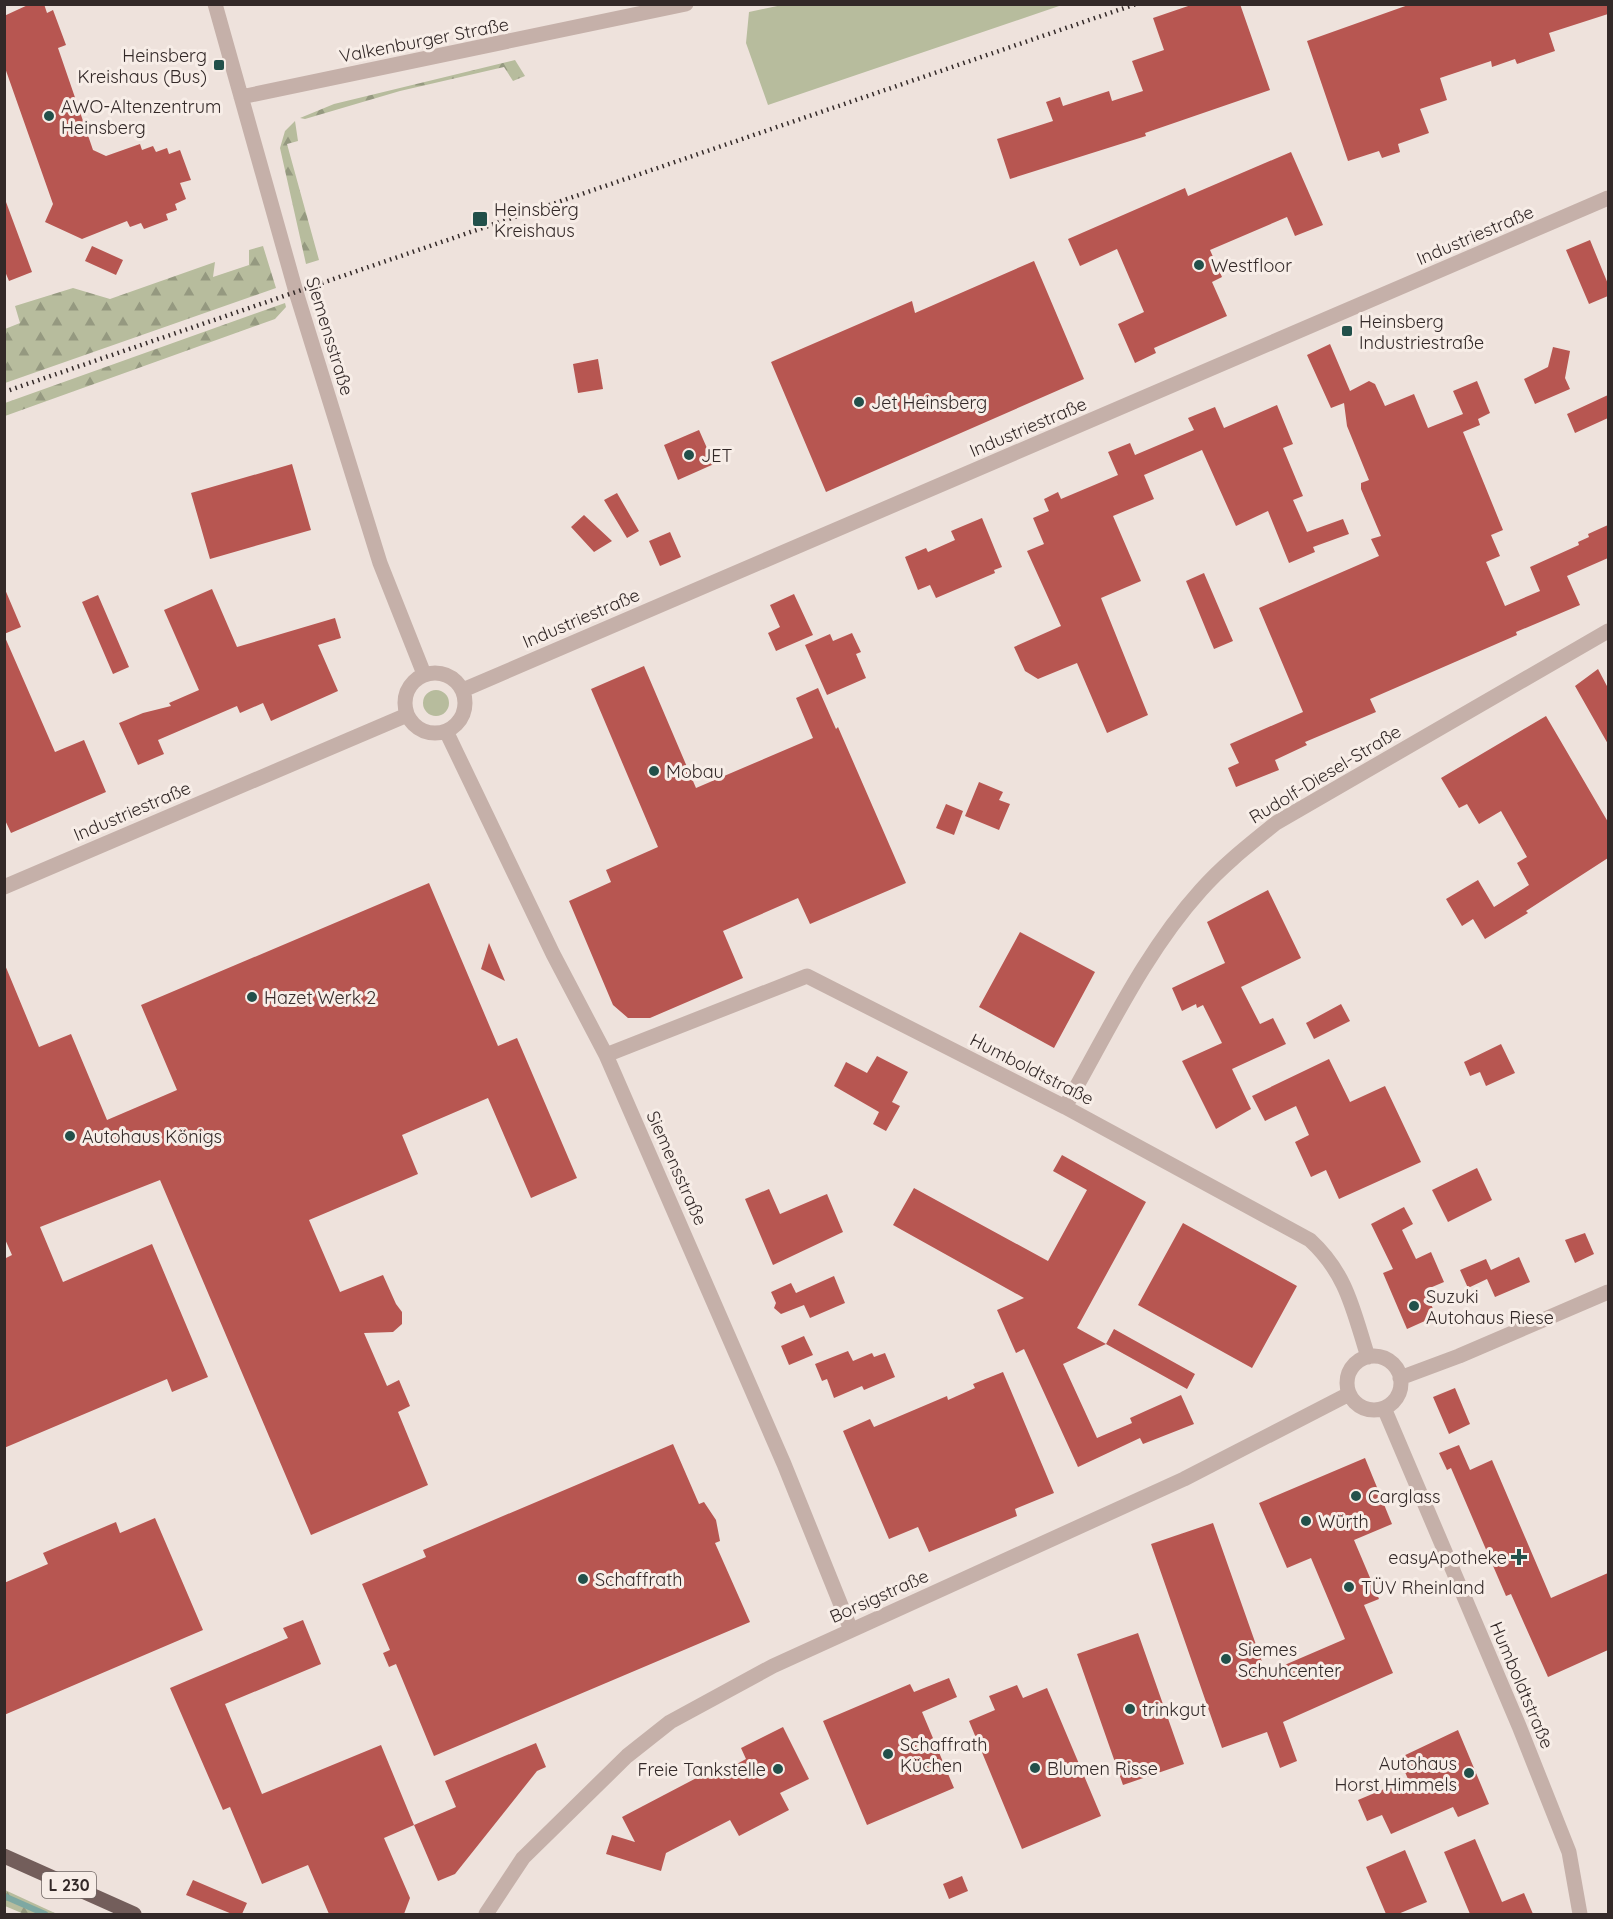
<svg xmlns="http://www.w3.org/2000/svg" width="1613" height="1919" viewBox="0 0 1613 1919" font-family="Quicksand,sans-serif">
<defs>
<pattern id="forest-firs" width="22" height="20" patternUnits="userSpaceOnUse" patternTransform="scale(1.5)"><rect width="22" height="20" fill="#b7bc9d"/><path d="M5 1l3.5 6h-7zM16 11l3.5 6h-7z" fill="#959980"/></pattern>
</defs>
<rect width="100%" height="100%" fill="#eee2dc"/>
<path fill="#b7bc9d" d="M782,5V4L1062,5L768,105L746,43L749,12Z
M423 703a13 13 0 1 1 26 0a13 13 0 1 1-26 0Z"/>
<path fill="url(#forest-firs)" d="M515,60L525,76L513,81L504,67L400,91L305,119L300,118L334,104Z
M295,121L298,141L287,144L319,260L306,264L280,148L285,131Z
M263,246L276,288L5,383V329L20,323L15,306L73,288L110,299L215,262L213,277L249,265V250Z
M285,303L286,307L275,319L5,416V403Z
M5,1890L57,1914H24L5,1906Z"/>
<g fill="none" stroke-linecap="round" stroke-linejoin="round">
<path stroke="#7ea8a2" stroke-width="6" d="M4,1896L45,1914"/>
</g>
<path fill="#b75651" d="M30,4H44L47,13L53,10L66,45L58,48L93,150L106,156L140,144L142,150L153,146L156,152L167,148L169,154L180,150L191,180L180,183L186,199L175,204L177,210L166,214L168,220L144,229L141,223L130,227L127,221L82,239L45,222L53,204L4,65V16Z
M1194,4H1240L1270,90L1145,133L1146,136L1010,179L997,139L1053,121L1046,102L1060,97L1063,106L1109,91L1112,101L1143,91L1132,61L1164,50L1153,18Z
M1411,4H1608V14L1549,33L1555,51L1517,64L1515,59L1492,67L1491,61L1440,78L1447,100L1420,109L1429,133L1398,144L1400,152L1382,158L1379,151L1348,161L1307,41Z
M1291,152L1323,225L1295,236L1287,217L1210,250L1222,277L1212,282L1227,316L1154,348L1156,353L1135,363L1118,324L1144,312L1117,249L1080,266L1068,239L1185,188L1188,196Z
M6,202L32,272L9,281L4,269Z
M1590,240L1608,284V296L1589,304L1566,250Z
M92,246L123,260L116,275L85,261Z
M1034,261L1084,379L826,492L771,362L912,301L915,313Z
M1330,344L1350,391L1369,381L1375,384L1385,406L1414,394L1428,428L1463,414L1453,391L1477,381L1490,413L1478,419L1480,425L1463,432L1503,530L1491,535L1500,556L1486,562L1505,606L1540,591L1530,567L1579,545L1578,542L1589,537L1588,534L1608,525V558L1567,576L1580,605L1516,632L1517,635L1370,699L1376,712L1305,742L1307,745L1275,760L1279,770L1236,787L1228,768L1239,763L1230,744L1303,712L1259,608L1379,556L1371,539L1381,536L1361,489V483L1369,480L1347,426L1344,403L1331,408L1307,355Z
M1553,347L1570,351L1565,378L1570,389L1535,404L1524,379L1548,367Z
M598,359L603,389L578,393L573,364Z
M1608,395V418L1575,433L1567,414Z
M1277,405L1293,444L1283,448L1303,496L1293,500L1307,532L1343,519L1349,534L1313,547L1315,552L1289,563L1268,511L1236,526L1202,450L1144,475L1154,499L1113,516L1141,581L1101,598L1148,715L1107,733L1077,663L1038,679L1025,671L1014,647L1061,626L1027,551L1044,544L1033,518L1049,511L1044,499L1058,492L1061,499L1118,475L1108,452L1130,443L1135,455L1194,430L1188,418L1215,407L1224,428Z
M699,430L714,464L678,480L664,445Z
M292,464L311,530L210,559L191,493Z
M617,493L639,531L627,538L604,500Z
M584,515L612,541L594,552L571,527Z
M982,518L1002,567L994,570L995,573L936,598L930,585L918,590L905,557L926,548L928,552L955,540L951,531Z
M670,532L681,557L660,566L649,541Z
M1204,573L1233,641L1214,649L1186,581Z
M4,587L21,627L4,634Z
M212,589L237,647L335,618L341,638L318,645L338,691L271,721L263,703L240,713L237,706L158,740L164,754L138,765L119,723L143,713L171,706L169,703L199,690L164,610Z
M794,594L813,635L776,651L768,633L780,627L770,605Z
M98,595L129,667L113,674L82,602Z
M852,633L861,652L856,654L866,678L827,695L805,645L830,634L833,641Z
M4,635L55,752L84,740L106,792L11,833L4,818Z
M644,666L696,788L813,738L796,698L818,688L836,729L838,727L906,883L810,924L798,898L723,931L743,978L650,1018H628L613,1005L569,901L611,882L606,870L658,847L591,689Z
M1598,669L1608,688V744L1575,686Z
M1546,716L1608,822V858L1526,911L1528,913L1485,939L1473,919L1462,926L1446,899L1478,880L1494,907L1529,885L1517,863L1527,857L1501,811L1479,824L1467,804L1459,808L1441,778Z
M979,782L1003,792L999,800L1010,804L999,830L965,816Z
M946,804L963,811L954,835L936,828Z
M429,883L498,1046L517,1038L577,1178L531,1198L488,1098L402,1135L418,1174L309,1220L340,1292L383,1275L396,1304L402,1312V1324L393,1332L364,1333L387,1386L399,1380L410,1406L398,1412L428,1485L311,1535L160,1180L40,1227L63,1282L152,1244L208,1377L172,1392L167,1379L4,1448V1259L12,1255L4,1237L5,965L39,1047L71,1034L107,1120L177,1090L141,1005Z
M1268,890L1301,958L1241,987L1260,1024L1273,1018L1286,1044L1232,1069L1251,1109L1216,1129L1182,1061L1222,1043L1203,1005L1197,1008L1196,1004L1182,1011L1172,988L1225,963L1207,922Z
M1020,932L1095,972L1054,1048L979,1007Z
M489,943L505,981L481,969Z
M1341,1004L1350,1021L1314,1039L1306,1023Z
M1501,1044L1515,1073L1486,1086L1480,1072L1470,1076L1464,1062Z
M877,1056L908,1072L892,1102L900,1106L886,1131L873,1124L879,1112L834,1086L846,1062L867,1073Z
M1329,1059L1350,1102L1385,1086L1421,1162L1339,1199L1326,1170L1311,1177L1295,1142L1309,1135L1296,1106L1265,1121L1252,1096Z
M1062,1155L1146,1202L1077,1328L1106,1344L1114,1329L1195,1374L1187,1389L1106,1344L1063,1364L1097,1438L1132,1423L1130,1418L1181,1395L1194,1424L1143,1444L1140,1438L1078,1467L1024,1349L1016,1353L997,1310L1024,1298L893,1225L914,1188L1048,1261L1087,1190L1053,1171Z
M1477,1168L1492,1200L1448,1222L1432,1190Z
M769,1189L780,1214L827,1194L843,1232L773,1265L745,1199Z
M1404,1207L1413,1224L1402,1230L1416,1259L1431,1252L1444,1282L1425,1290L1436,1316L1407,1329L1383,1273L1393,1269L1371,1224Z
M1183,1223L1297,1286L1252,1368L1138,1305Z
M1585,1233L1594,1254L1575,1263L1565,1240Z
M1519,1257L1530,1282L1495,1297L1487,1279L1468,1288L1460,1270L1486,1259L1491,1270Z
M834,1276L845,1303L810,1318L804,1305L781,1314L774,1308L776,1303L771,1292L791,1283L796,1293Z
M804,1336L813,1355L789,1365L781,1346Z
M848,1351L853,1361L872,1353L874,1357L885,1353L895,1377L864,1390L862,1386L834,1398L827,1379L822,1381L815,1364Z
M1003,1372L1054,1493L1015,1509L1017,1516L929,1552L918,1527L889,1539L843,1431L870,1419L874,1427L947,1396L948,1400L975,1388L973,1384Z
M1455,1388L1470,1424L1449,1434L1433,1397Z
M673,1444L699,1504L704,1502L716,1520L720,1541L715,1543L750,1622L434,1756L396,1664L389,1667L383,1653L390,1650L362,1584L426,1557L423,1550Z
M1459,1445L1470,1470L1492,1460L1551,1598L1608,1573V1650L1548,1677L1511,1594L1506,1596L1451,1468L1447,1470L1439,1453Z
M1365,1458L1392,1524L1354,1540L1379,1599L1364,1605L1393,1673L1283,1722L1297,1761L1280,1768L1267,1732L1222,1748L1151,1544L1213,1523L1266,1673L1345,1639L1311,1558L1287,1568L1259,1503Z
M155,1518L203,1630L4,1715V1583L48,1564L43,1553L116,1522L120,1533Z
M303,1620L321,1664L225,1704L262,1794L381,1745L414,1825L456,1807L445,1781L536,1743L546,1767L537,1771L455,1874L438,1881L414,1825L384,1838L410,1898L404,1914H329L308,1865L262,1884L230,1807L223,1810L170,1688L288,1638L283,1628Z
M1138,1633L1184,1764L1123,1785L1077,1654Z
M949,1678L957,1697L922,1712L954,1788L867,1825L823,1721L910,1684L914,1692Z
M1017,1685L1023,1698L1047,1688L1101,1816L1022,1849L969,1721L995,1710L989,1696Z
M783,1727L809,1779L780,1793L789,1810L739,1836L730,1820L666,1853L661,1871L606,1854L612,1835L635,1842L622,1817L706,1773L709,1779L746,1759L741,1748Z
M1458,1730L1489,1804L1458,1817L1453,1807L1391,1834L1382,1815L1367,1821L1358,1800L1408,1779L1399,1758Z
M1475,1839L1502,1902L1524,1893L1533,1914H1470L1444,1852Z
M1405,1850L1427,1902L1398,1914H1386L1366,1867Z
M962,1876L968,1891L949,1899L943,1884Z
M193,1880L247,1903L242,1914H232L186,1895Z"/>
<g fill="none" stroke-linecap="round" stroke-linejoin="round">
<path stroke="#c5b0a9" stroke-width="15" d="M215,4L296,292L380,563L424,674
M241,97L686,4
M405 703a30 30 0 1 1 60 0a30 30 0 1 1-60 0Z
M463,690L1608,198
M446,731L553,954L606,1055L784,1464L851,1630
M4,887L407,715
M606,1055L807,976L1065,1107L1310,1240C1347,1274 1353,1310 1368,1357
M1065,1107C1107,1034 1144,953 1201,890C1223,865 1250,844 1276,823L1608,631
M1347 1383a27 27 0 1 1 54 0a27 27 0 1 1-54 0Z
M1400,1378L1459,1356L1608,1292
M1384,1408L1519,1726L1569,1852L1580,1914
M486,1914L523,1858L627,1756L670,1722L773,1666L1184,1479L1349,1394"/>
<path stroke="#735e5b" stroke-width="15" d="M4,1856L134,1914"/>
<path stroke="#332928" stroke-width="4.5" stroke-dasharray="1.5 4.5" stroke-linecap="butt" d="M4,392L1136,4"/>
</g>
<g fill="#22504a" stroke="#f7ede7" stroke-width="2">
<rect x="213" y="59" width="12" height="12" rx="3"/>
<circle cx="49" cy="116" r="6"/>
<rect x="472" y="211" width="16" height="16" rx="3"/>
<circle cx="1199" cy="265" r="6"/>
<rect x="1341" y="325" width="12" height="12" rx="3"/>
<circle cx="859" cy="402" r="6"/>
<circle cx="689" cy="455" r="6"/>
<circle cx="654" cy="771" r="6"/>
<circle cx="252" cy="997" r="6"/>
<circle cx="70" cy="1136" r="6"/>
<circle cx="1414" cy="1306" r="6"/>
<circle cx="1356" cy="1496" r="6"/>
<circle cx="1306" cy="1521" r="6"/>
<path d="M1516 1548h6v6h6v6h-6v6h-6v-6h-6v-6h6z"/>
<circle cx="583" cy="1579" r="6"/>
<circle cx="1349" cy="1587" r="6"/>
<circle cx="1226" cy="1659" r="6"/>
<circle cx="1130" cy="1709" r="6"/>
<circle cx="888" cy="1754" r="6"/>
<circle cx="1035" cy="1768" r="6"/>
<circle cx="778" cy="1769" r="6"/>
<circle cx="1469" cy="1773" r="6"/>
</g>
<g text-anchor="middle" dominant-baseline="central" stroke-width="6" stroke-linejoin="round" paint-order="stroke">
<rect fill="#f7ede7" stroke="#6e6461" stroke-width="1.5" x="42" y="1872" width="54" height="26" rx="4.5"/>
<g font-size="16" font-weight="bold" fill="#332928">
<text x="69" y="1885">L 230</text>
</g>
<g font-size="18" fill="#332928" stroke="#f7ede7">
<text transform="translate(424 40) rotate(-11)">Valkenburger Straße</text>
<text transform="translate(1475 235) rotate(-23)">Industriestraße</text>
<text transform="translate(330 336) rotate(73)">Siemensstraße</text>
<text transform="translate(1028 427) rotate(-23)">Industriestraße</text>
<text transform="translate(581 618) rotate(-23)">Industriestraße</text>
<text transform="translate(1325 774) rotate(-31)">Rudolf-Diesel-Straße</text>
<text transform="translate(132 811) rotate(-23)">Industriestraße</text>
<text transform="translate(1032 1069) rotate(27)">Humboldtstraße</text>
<text transform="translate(677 1168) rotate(66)">Siemensstraße</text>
<text transform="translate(879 1596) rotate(-24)">Borsigstraße</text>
<text transform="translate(1522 1685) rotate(67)">Humboldtstraße</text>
</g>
<g font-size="18" fill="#332928" stroke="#f7ede7" text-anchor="start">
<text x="207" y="55" text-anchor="end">Heinsberg<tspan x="207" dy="21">Kreishaus (Bus)</tspan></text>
<text x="61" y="106">AWO-Altenzentrum<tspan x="61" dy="21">Heinsberg</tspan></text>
<text x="494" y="209">Heinsberg<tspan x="494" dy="21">Kreishaus</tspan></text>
<text x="1211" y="265">Westfloor</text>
<text x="1359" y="321">Heinsberg<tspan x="1359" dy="21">Industriestraße</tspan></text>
<text x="871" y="402">Jet Heinsberg</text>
<text x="701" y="455">JET</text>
<text x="666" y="771">Mobau</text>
<text x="264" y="997">Hazet Werk 2</text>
<text x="82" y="1136">Autohaus Königs</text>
<text x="1426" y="1296">Suzuki<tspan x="1426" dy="21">Autohaus Riese</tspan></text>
<text x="1368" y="1496">Carglass</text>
<text x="1318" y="1521">Würth</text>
<text x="1507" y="1557" text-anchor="end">easyApotheke</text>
<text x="595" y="1579">Schaffrath</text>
<text x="1361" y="1587">TÜV Rheinland</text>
<text x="1238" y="1649">Siemes<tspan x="1238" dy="21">Schuhcenter</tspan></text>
<text x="1142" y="1709">trinkgut</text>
<text x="900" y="1744">Schaffrath<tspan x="900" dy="21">Küchen</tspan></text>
<text x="1457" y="1763" text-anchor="end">Autohaus<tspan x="1457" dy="21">Horst Himmels</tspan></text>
<text x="1047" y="1768">Blumen Risse</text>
<text x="766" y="1769" text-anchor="end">Freie Tankstelle</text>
</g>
</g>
<rect width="1613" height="1919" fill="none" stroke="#332928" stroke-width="12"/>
</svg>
